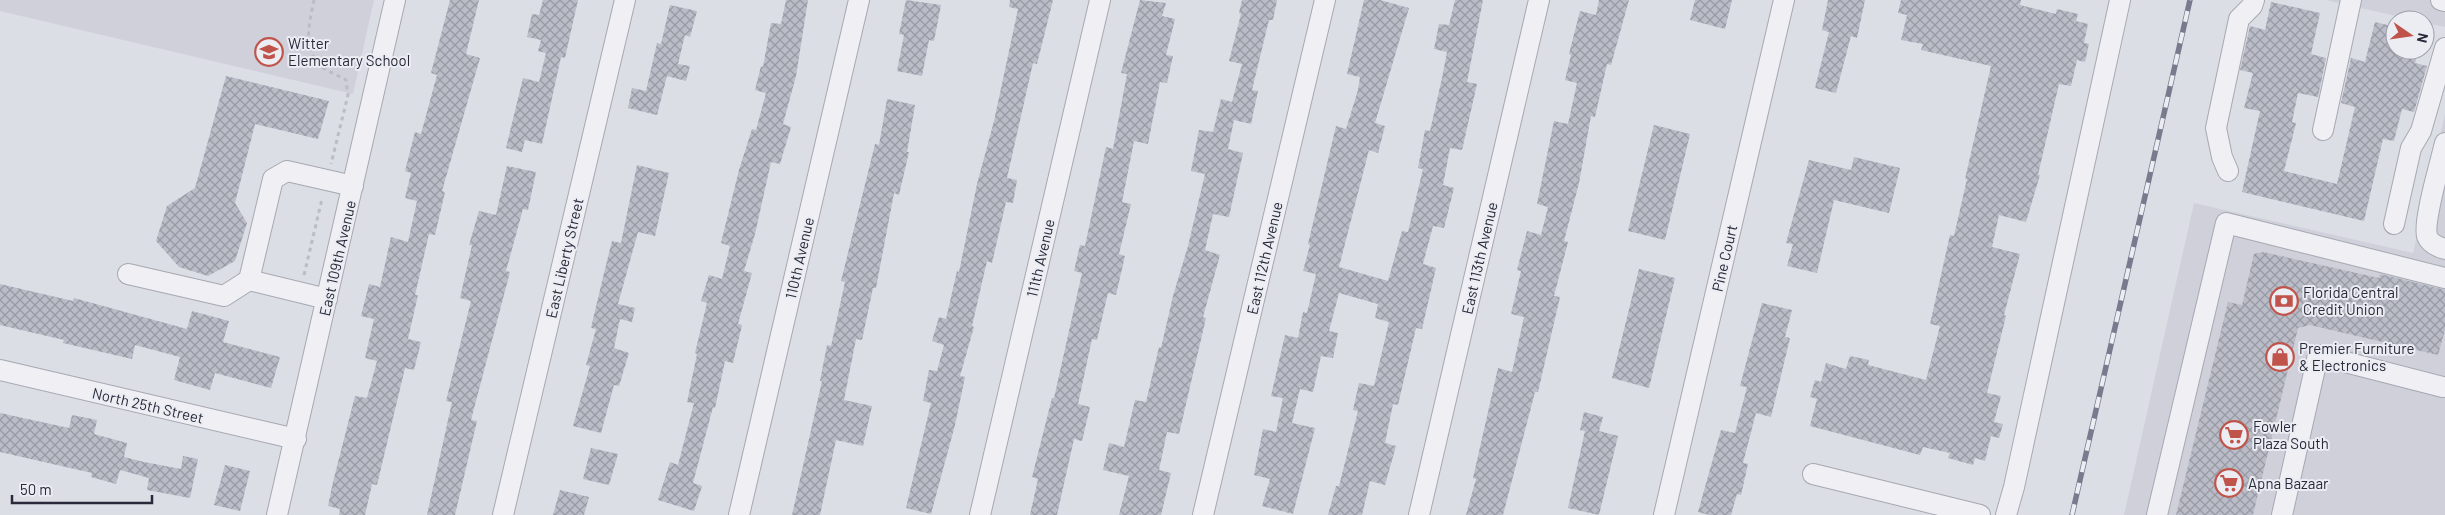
<svg xmlns="http://www.w3.org/2000/svg" width="2445" height="515" viewBox="0 0 2445 515" font-family="Barlow,sans-serif">
<defs>
<pattern id="building-cross-hatch" width="8" height="8" patternUnits="userSpaceOnUse" patternTransform="scale(1.25)"><rect width="8" height="8" fill="#babcc7"/><path d="M0 0l8 8M0 8l8-8" fill="none" stroke="#9799a3"/></pattern>
</defs>
<rect width="100%" height="100%" fill="#dcdee5"/>
<path fill="#cfd0da" d="M0,0H374L353,94L0,11Z
M2326,0H2445V27L2425,23V20H2413Z
M2445,114V515H2124L2194,203L2413,253Z"/>
<path fill="url(#building-cross-hatch)" d="M450,0H479L466,54L480,58L442,191L445,192L435,235L429,234L415,295H418L408,339L421,342L414,370L405,368L377,485L372,484L365,515H339L340,509L328,506L333,482L355,396L367,398L377,361L365,358L374,319L361,316L369,284L380,287L391,237L408,242L417,201L405,198L411,173L405,171L415,132L421,134L437,75L431,73Z
M543,0H578L565,58L561,57L542,144L525,140L522,152L506,148L523,78L539,82L546,53L538,51L541,40L527,37L532,14L539,15Z
M786,0H808L796,76L783,124L791,127L780,164L771,162L755,234L744,271L752,273L738,324L742,325L733,363L725,361L715,408L713,407L693,483L702,486L694,511L658,500L670,462L678,465L694,403L687,402L697,354L695,353L707,303L701,301L709,275L722,279L730,246L721,243L739,170L752,129L756,130L766,93L755,90L761,66L763,67L771,23L781,24Z
M906,0L941,5L934,41L929,40L922,76L897,71L904,35L899,34Z
M1010,0H1053L1037,64L1033,63L1007,178L1017,180L1013,203L1006,202L992,263L987,261L972,326L974,327L960,376L965,377L955,425L931,514L906,508L931,403L923,401L929,370L937,371L944,345L932,341L939,317L946,319L957,271L959,272L977,184L994,121L1018,9L1009,7Z
M1140,0L1166,3L1162,16L1175,19L1166,55L1173,56L1167,83L1160,82L1148,144L1134,141L1122,202L1131,204L1119,254L1125,256L1116,295L1108,293L1097,340L1092,339L1078,404L1090,407L1082,441L1074,439L1057,515H1030L1038,479L1032,477L1052,398H1054L1082,273L1074,271L1080,245L1085,246L1106,147L1113,149L1127,74L1121,73Z
M1242,0H1277L1273,20H1269L1252,90L1258,91L1251,124L1234,120L1228,149L1243,153L1229,217L1213,214L1205,250L1220,255L1203,317L1206,318L1179,434L1167,432L1159,470L1171,473L1161,515H1119L1129,476L1103,470L1109,443L1124,447L1135,400L1146,402L1159,347L1161,348L1173,296L1188,246L1205,174L1191,171L1199,130L1213,132L1221,99L1232,102L1242,64L1229,61L1241,14L1239,13Z
M1364,0H1380L1409,8L1375,123L1385,126L1378,153L1369,150L1339,267L1388,281L1402,231L1408,232L1423,169L1418,168L1425,130L1430,131L1442,78L1447,52L1434,49L1439,24L1449,25L1455,0H1483L1467,82L1477,84L1462,150L1450,148L1443,185L1454,188L1444,228L1433,226L1423,264L1436,268L1422,329L1416,328L1398,405L1393,404L1385,443L1396,446L1385,485L1370,481L1362,515H1328L1336,486H1339L1358,411L1353,410L1359,383L1374,386L1389,322L1375,318L1378,304L1339,293L1329,331L1338,333L1333,358L1321,356L1313,392L1300,389L1292,423L1315,428L1293,514L1262,506L1270,479L1254,475L1263,429L1276,432L1283,398L1271,396L1285,335L1298,338L1303,312L1307,313L1316,274L1303,271L1310,245L1308,244L1336,126L1346,129L1358,90L1360,77L1347,74Z
M1599,0H1629L1611,65L1607,64L1595,117L1591,116L1579,183L1564,241L1568,242L1554,296L1560,297L1538,392H1535L1503,515H1466L1476,479L1473,478L1498,368L1512,372L1524,317L1511,314L1521,271L1517,270L1527,231L1541,235L1548,207L1537,204L1554,121L1568,124L1577,83L1565,80L1571,55L1569,54L1580,11L1596,15Z
M1695,0H1732L1725,29L1690,20Z
M1828,0H1865L1857,38L1851,36L1836,93L1815,88L1829,32L1822,30Z
M1901,0H2021L2020,5L2056,14L2057,9L2078,14L2076,21L2088,24L2084,43L2089,44L2085,62L2077,60L2071,86L2059,84L2038,175H2040L2026,222L1999,215L1992,247L2020,254L2004,315L2006,316L1987,393L2001,396L1994,422L2003,424L1999,438L1991,436L1985,461L1975,458L1973,465L1948,458L1950,453L1923,447L1920,455L1810,426L1817,399L1810,397L1815,380L1821,382L1826,363L1846,369L1850,356L1869,360L1868,365L1926,380L1940,326L1930,324L1950,235L1954,236L1967,179H1965L1991,66L1921,50L1923,44L1901,40L1907,15L1898,13Z
M2271,2L2320,13L2311,54L2326,58L2318,97L2298,93L2292,122L2296,123L2284,171L2337,184L2355,107L2341,103L2351,58L2365,62L2375,22L2395,27V50H2419L2415,63L2427,66L2414,112L2402,109L2394,141L2383,139L2364,221L2242,192L2260,111L2244,108L2253,73L2240,70L2250,26L2265,30Z
M670,5L697,11L690,37L685,35L678,64L690,66L686,81L667,76L657,115L628,108L632,88L646,91L657,43L661,44Z
M226,76L329,101L318,139L255,124L235,203L247,223L235,261L208,276L179,267L156,241L167,206L195,188Z
M887,99L915,105L907,152H909L899,195L894,193L876,288H873L862,340L856,339L844,400L872,406L863,446L836,440L820,515H792L822,381H820L827,345L831,346L845,282L841,281L875,144L879,145Z
M1654,125L1690,134L1665,240L1628,231Z
M1854,157L1900,168L1889,213L1834,200L1817,273L1787,266L1793,244L1786,243L1809,160L1851,170Z
M637,165L669,173L655,236L638,232L618,304L635,308L632,322L620,319L614,348L629,353L619,386L614,385L601,433L573,426L590,366L586,365L596,329L591,328L604,273L612,241L621,243Z
M507,166L536,172L528,210L523,209L506,271L510,272L471,420L477,421L455,515H427L452,402L446,401L471,301L460,298L472,245H469L479,211L496,215Z
M2263,252L2379,278L2380,274L2445,290V330L2438,355L2310,325L2298,328L2253,515H2176L2228,302L2242,305L2254,254Z
M1639,269L1675,278L1649,388L1612,378Z
M0,284L73,301L74,298L187,329L192,311L229,321L223,342L280,357L271,388L215,373L210,390L174,380L180,357L135,345L132,359L63,343L64,340L0,325Z
M1762,303L1792,310L1785,337L1790,338L1771,417L1756,413L1743,463L1748,464L1741,495L1737,494L1731,515H1709L1698,512L1721,430L1735,433L1747,387L1740,386Z
M1584,412L1603,417L1599,431L1618,436L1599,515L1568,508L1585,431L1580,430Z
M0,413L69,428L72,415L97,420L94,434L127,443L124,457L144,462L181,469L183,456L198,459L190,498L147,490L149,478L120,470L116,484L91,477L92,473L0,452Z
M591,448L618,454L609,485L583,479Z
M225,465L250,471L240,511L214,505Z
M560,490L589,497L584,515H553Z"/>
<g fill="none" stroke-linecap="round" stroke-linejoin="round">
<defs>
<path id="minor" d="M2441,0L2445,1
M2323,130L2351,0
M2445,143C2441,161 2423,220 2427,236C2430,244 2438,247 2445,249
M2228,171L2222,157L2216,128L2239,19L2252,6L2254,0
M2394,224L2411,148L2421,131L2445,48
M128,274L224,296L249,280L327,299
M249,280L273,179L287,171L353,186
M0,370L296,439
M1813,474L1980,515
M277,515L395,0
M503,515L625,0
M739,515L859,0
M980,515L1100,0
M1203,515L1325,0
M1419,515L1539,0
M1664,515L1784,0
M2006,515L2014,487L2120,0
M2157,515L2226,223L2445,278
M2282,515L2318,355L2443,387"/>
</defs>
<use href="#minor" stroke="#a6a8b2" stroke-width="22"/>
<path stroke="#bbbcc4" stroke-width="3" stroke-dasharray="4 4" stroke-linecap="butt" d="M314,0C310,20 302,47 319,64C325,71 338,75 346,80L348,95L331,164
M304,275L322,199"/>
<use href="#minor" stroke="#efeff4" stroke-width="20"/>
<defs>
<path id="rail" d="M2072,515L2190,0"/>
</defs>
<use href="#rail" stroke="#777b8d" stroke-width="5.5"/>
<use href="#rail" stroke="#ebedf3" stroke-width="4" stroke-dasharray="11" stroke-linecap="butt"/>
</g>
<defs>
<symbol id="school-ring" viewBox="-11 -11 22 22"><circle r="9.5" fill="#ebedf3" stroke="#c0544b" stroke-width="1.5"/><path d="M0-5L7-2L0 1L-7-2ZM-4 1L0 2.5L4 1V4Q0 6-4 4Z" fill="#c0544b"/></symbol>
<symbol id="bank-ring" viewBox="-11 -11 22 22"><circle r="9.5" fill="#ebedf3" stroke="#c0544b" stroke-width="1.5"/><path d="M-6-4H6V4H-6ZM0-2.3a2.3 2.3 0 1 0 0 4.6a2.3 2.3 0 1 0 0-4.6Z" fill="#c0544b"/></symbol>
<symbol id="shop-ring" viewBox="-11 -11 22 22"><circle r="9.5" fill="#ebedf3" stroke="#c0544b" stroke-width="1.5"/><path d="M-5-2.5h2.3a2.7 3.5 0 0 1 5.4 0H5L5.5 6h-11ZM-1.5-2.5h3a1.5 2.3 0 0 0-3 0Z" fill="#c0544b"/></symbol>
<symbol id="supermarket-ring" viewBox="-11 -11 22 22"><circle r="9.5" fill="#ebedf3" stroke="#c0544b" stroke-width="1.5"/><path d="M-6-5.5h2.5l.6 2H6L4.5 2H-2.5L-4.4-4H-6ZM-1.5 3.2a1.3 1.3 0 1 0 .1 0ZM3 3.2a1.3 1.3 0 1 0 .1 0Z" fill="#c0544b"/></symbol>
</defs>
<g fill-rule="evenodd">
<use href="#school-ring" x="253" y="36" width="32" height="32"/>
<use href="#bank-ring" x="2268" y="285" width="32" height="32"/>
<use href="#shop-ring" x="2264" y="341" width="32" height="32"/>
<use href="#supermarket-ring" x="2218" y="419" width="32" height="32"/>
<use href="#supermarket-ring" x="2213" y="467" width="32" height="32"/>
</g>
<g text-anchor="middle" dominant-baseline="central" stroke-width="4" stroke-linejoin="round" paint-order="stroke">
<g font-size="15" fill="#282a3a" stroke="#ebedf3" text-anchor="start">
<text x="288" y="43">Witter<tspan x="288" dy="17">Elementary School</tspan></text>
<text x="2303" y="292">Florida Central<tspan x="2303" dy="17">Credit Union</tspan></text>
<text x="2299" y="348">Premier Furniture<tspan x="2299" dy="17">&amp; Electronics</tspan></text>
<text x="2253" y="426">Fowler<tspan x="2253" dy="17">Plaza South</tspan></text>
<text x="2248" y="483">Apna Bazaar</text>
</g>
<g font-size="15" fill="#282a3a" stroke="#ebedf3">
<text transform="translate(337 258) rotate(-77)">East 109th Avenue</text>
<text transform="translate(564 258) rotate(-77)">East Liberty Street</text>
<text transform="translate(799 258) rotate(-77)">110th Avenue</text>
<text transform="translate(1040 258) rotate(-77)">111th Avenue</text>
<text transform="translate(1264 258) rotate(-77)">East 112th Avenue</text>
<text transform="translate(1479 258) rotate(-77)">East 113th Avenue</text>
<text transform="translate(1724 258) rotate(-77)">Pine Court</text>
<text transform="translate(148 405) rotate(13)">North 25th Street</text>
</g>
</g>
<g transform="translate(2410 35) rotate(103)"><circle r="24" fill="#ebedf3" stroke="#9d9fa9"/>
<path d="M0-4L9 19L0 12L-9 19Z" fill="#c0544b"/>
<text y="-8" font-size="14" font-weight="bold" text-anchor="middle" fill="#282a3a">N</text>
</g>
<path d="M12 495v8h140v-8" fill="none" stroke="#282a3a" stroke-width="2.5"/>
<text x="20" y="495" font-size="15" fill="#282a3a" stroke="#ebedf3" stroke-width="4" paint-order="stroke">50 m</text>
</svg>
